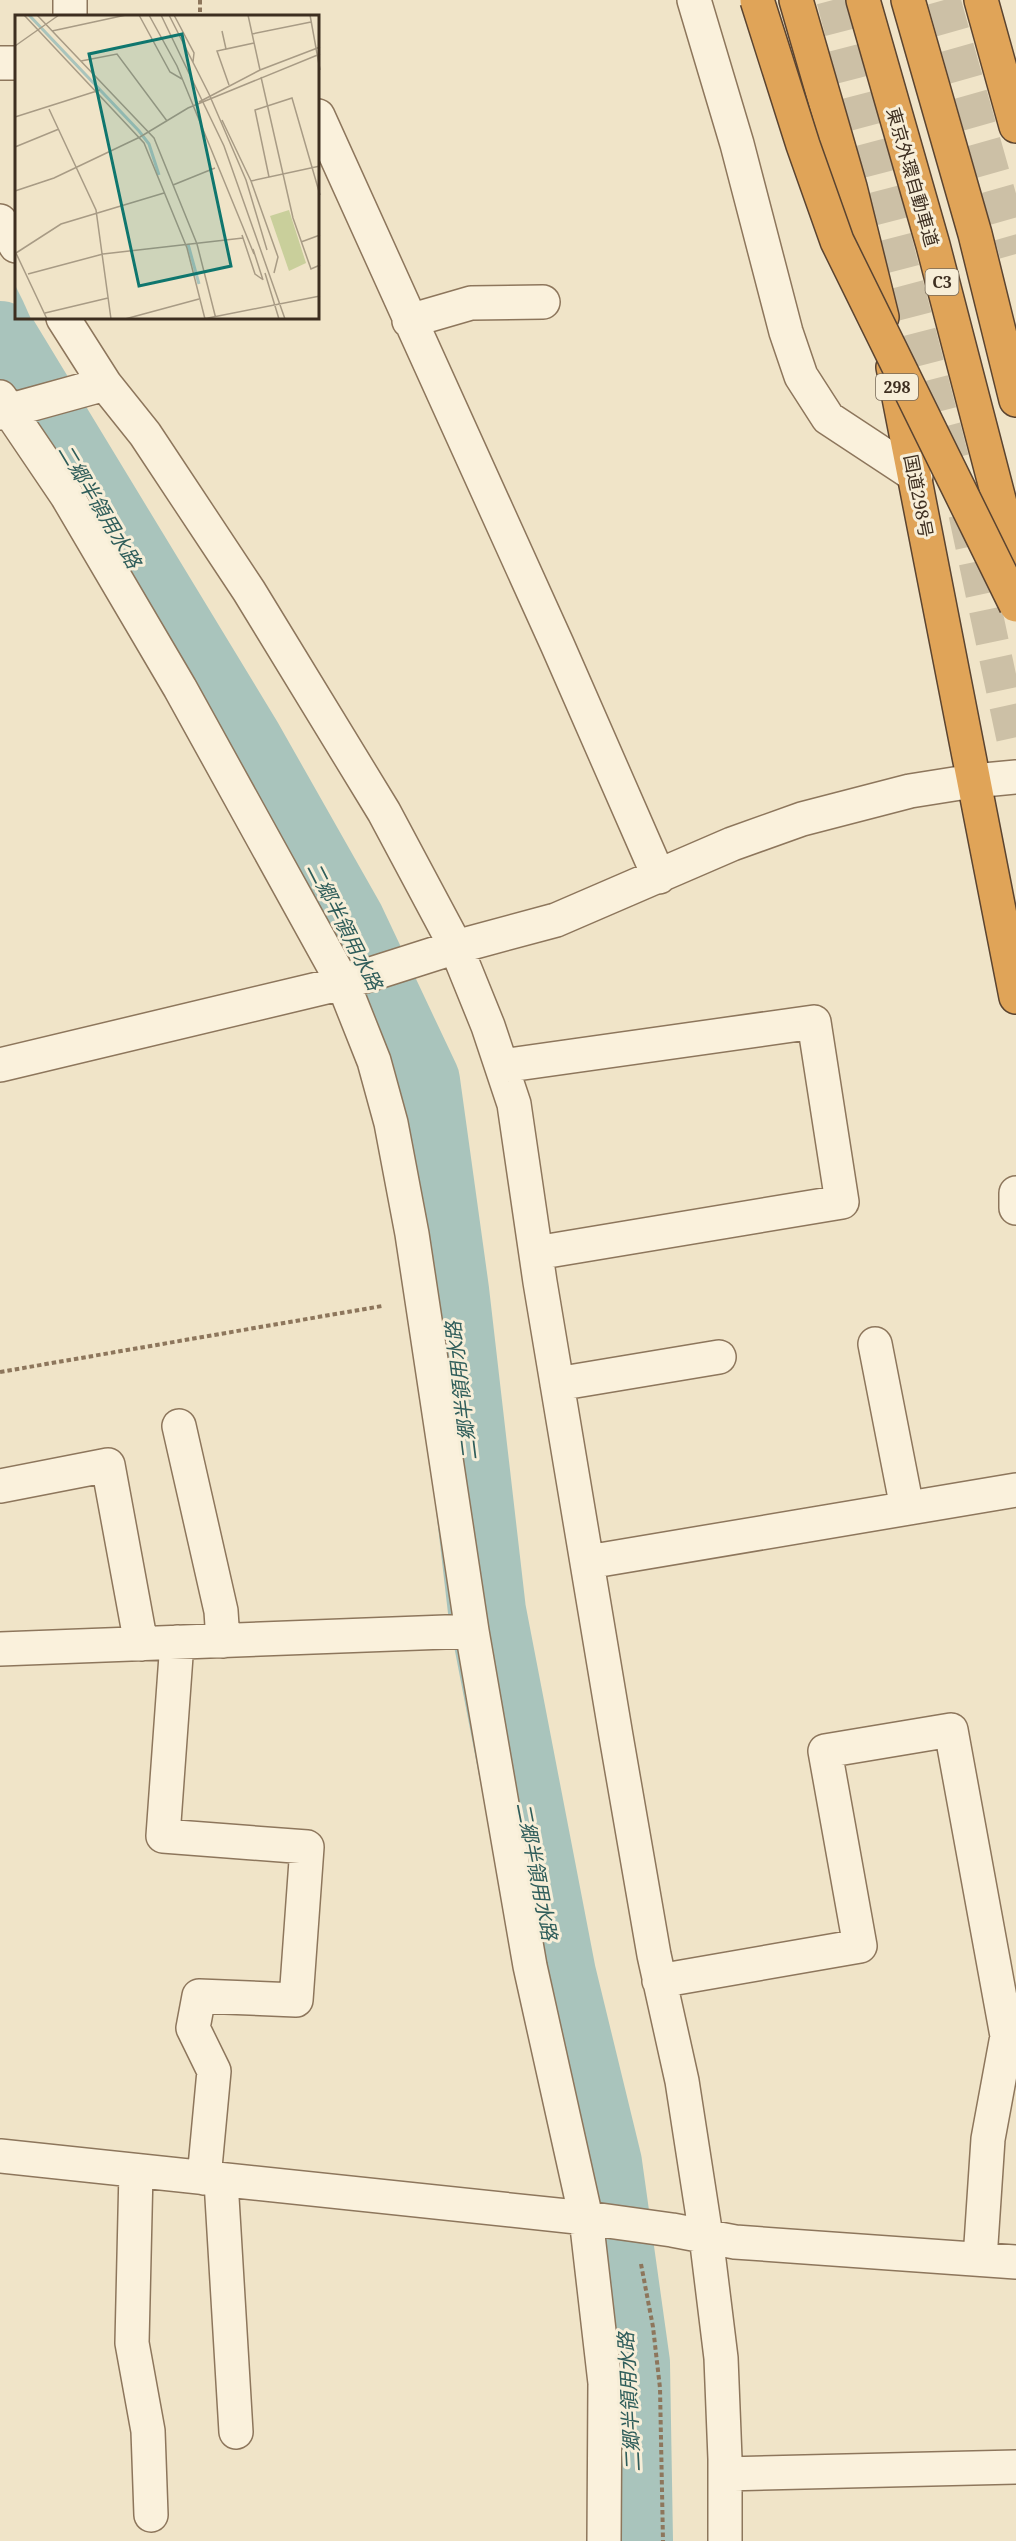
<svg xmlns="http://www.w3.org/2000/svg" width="1016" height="2541" viewBox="0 0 1016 2541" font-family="'Noto Serif','Noto Sans JP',serif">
<rect width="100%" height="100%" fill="#f0e4c8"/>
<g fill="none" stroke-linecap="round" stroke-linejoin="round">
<path stroke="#a9c4bc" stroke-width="78" d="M0,340L244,742L346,922L421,1081L450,1290L487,1611L557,1974L603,2163L631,2363L634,2541"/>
<path stroke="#ccc0a6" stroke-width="33" stroke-dasharray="33 16" stroke-linecap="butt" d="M833,0L953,461
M944,0L1016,254
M965,514L1016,753"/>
<defs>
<path id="minor" d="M70,0V16
M694,0L737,144L786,332L801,376L828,418L916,476
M0,63H16
M318,116L557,644L659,877
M0,221L16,246
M63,318L105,384L145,434L249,591L384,812L456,947L488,1026L514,1104L540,1282L616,1736L654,1955L682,2081L706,2236L721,2358L725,2459V2541
M409,321L471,303L543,302
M0,397L67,496L180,688L343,983L374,1061L391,1123L412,1234L472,1631L530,1966L586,2218L605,2383L604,2541
M0,413L105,384
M0,1065L343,983L456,947L556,920L732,844L802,819L910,791L973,781L1016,777
M502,1066L814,1022L842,1202L536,1253
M1016,1193V1208
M875,1344L907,1508
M557,1384L719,1357
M179,1426L221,1611L223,1641
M0,1486L108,1465L141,1644
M588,1562L1016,1490
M177,1642L163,1836L307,1847L296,2000L199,1996L193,2028L214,2071L204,2178
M0,1649L472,1631
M659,1981L860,1946L825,1751L951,1730L1007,2036L988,2139L980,2259
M0,2156L586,2218L672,2230L735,2242L1016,2262
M136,2171L132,2343L148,2431L151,2515
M221,2181L236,2432
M725,2474L1016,2467"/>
<path id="highway" d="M796,0L850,187L882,317
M863,0L933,245L1016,565
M908,0L975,234L1016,400
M981,0L1016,126
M893,367L1016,997"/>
</defs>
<use href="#minor" stroke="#8d765c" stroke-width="36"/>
<use href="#highway" stroke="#5b4430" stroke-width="36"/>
<path stroke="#8d765c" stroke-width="4" stroke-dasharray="4.5 3" stroke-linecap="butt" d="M200,0V16
M0,1372L382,1306
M641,2264L653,2327L660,2388L663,2541"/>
<use href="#minor" stroke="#faf1dc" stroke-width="33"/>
<use href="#highway" stroke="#e0a458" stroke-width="33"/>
<defs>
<path id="highway-bridge" d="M757,0L803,145L837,241L1016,605"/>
</defs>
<use href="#highway-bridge" stroke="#5b4430" stroke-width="36" stroke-linecap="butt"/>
<use href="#highway-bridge" stroke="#e0a458" stroke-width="33"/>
</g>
<g text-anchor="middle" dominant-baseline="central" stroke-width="6" stroke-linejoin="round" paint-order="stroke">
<g fill="#f7eed8" stroke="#756857" stroke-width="1.5">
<rect x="925.5" y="269" width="33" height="26" rx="4.5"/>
<rect x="876" y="374" width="42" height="26" rx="4.5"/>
</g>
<g font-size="16" font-weight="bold" fill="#3d2e20">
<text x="942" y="282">C3</text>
<text x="897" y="387">298</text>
</g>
<g font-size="18" fill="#3d2e20" stroke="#f7eed8">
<text transform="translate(913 177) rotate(74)">東京外環自動車道</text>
<text transform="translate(919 496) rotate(79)">国道298号</text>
</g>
<g font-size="20" font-style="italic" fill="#2f5d5a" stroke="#f7eed8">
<text transform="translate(100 506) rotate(59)">二郷半領用水路</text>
<text transform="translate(345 926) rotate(63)">二郷半領用水路</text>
<text transform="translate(461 1391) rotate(-97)">二郷半領用水路</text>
<text transform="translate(537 1871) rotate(79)">二郷半領用水路</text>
<text transform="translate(629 2402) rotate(-93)">二郷半領用水路</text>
</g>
</g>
<g transform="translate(15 15)">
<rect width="304" height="304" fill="#f0e4c8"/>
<path d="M274,195L291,248L274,256L255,201Z" fill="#c9cf9b"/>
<path d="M0,270L8,286L16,304H0Z" fill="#a9c4bc"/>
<path fill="none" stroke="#a9c4bc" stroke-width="3" d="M14,0L124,116L134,129L144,160M173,229L184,269"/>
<path fill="none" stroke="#a89b85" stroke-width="1.5" d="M9,0L129,128L172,233L190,304M22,0L139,123L182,229L201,304M124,0L155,57L167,64M134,0L162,51L239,239M146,0L209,131L270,304M154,0L194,79L231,165L252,235M159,0L179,38L178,47M233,0L245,55M295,0L305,55M37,16L111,0M207,16L211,34L239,28M237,19L296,7M0,31L44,0M211,34L202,36L214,70M66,46L102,39L152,106M246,62L278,203L296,254L305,250M184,87L245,55L305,32M34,94L81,195L96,304M0,102L85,75M207,105L236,166L263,242L259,258M0,132L44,114M254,162L240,95L277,83L305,180M236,166L305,151M158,170L200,153M0,176L39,163L125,122L173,93L305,39M227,220L240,259L247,264M286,227L305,220M238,234L248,265M0,236L32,304M1,238L46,209L149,178M250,258L264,304M13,259L88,239L228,223M30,298L93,283M110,304L184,284M188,304L305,281"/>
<path fill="#0f766e" fill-opacity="0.15" stroke="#0f766e" stroke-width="3" d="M167,19L216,251L124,271L74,39Z"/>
<rect width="304" height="304" fill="none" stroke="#3d2e20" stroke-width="3"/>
</g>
</svg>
